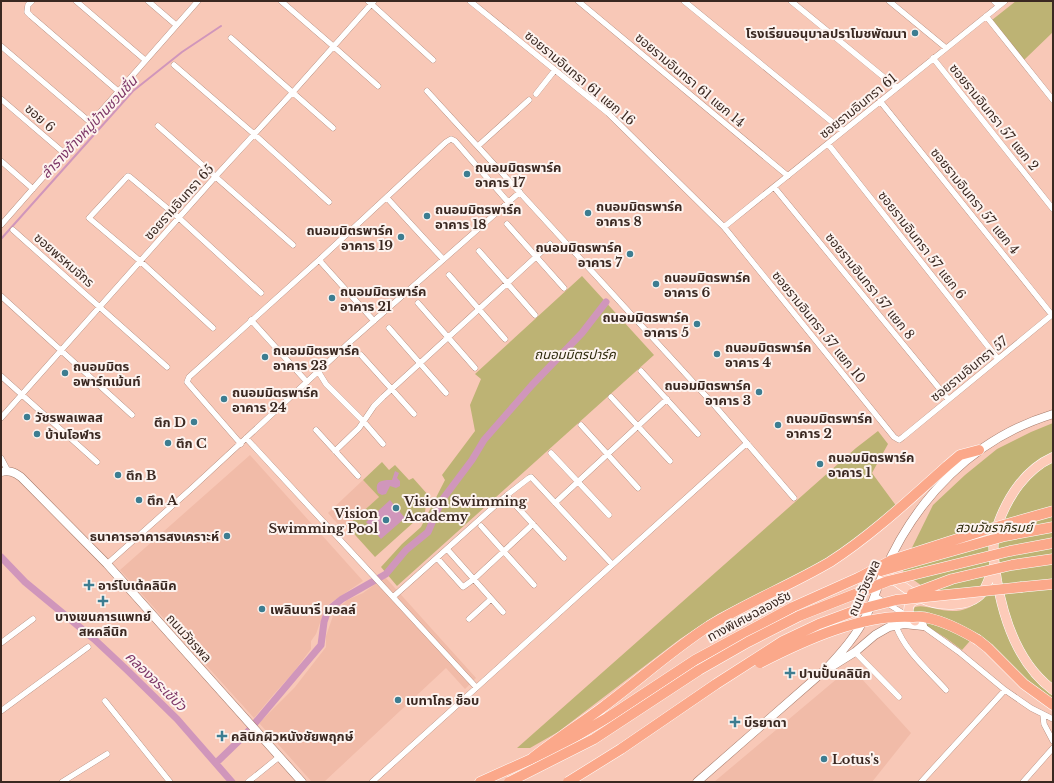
<svg xmlns="http://www.w3.org/2000/svg" width="1054" height="783" viewBox="0 0 1054 783" font-family="'Libre Baskerville','Noto Sans Thai',serif">
<rect width="100%" height="100%" fill="#f8c8b7"/>
<path fill="#f1bba8" d="M250,455L363,581L326,606L316,634L311,641V649L293,673L274,694L254,718L120,570Z
M363,480L379,497L343,530L328,513Z
M385,577L476,678L465,689L446,668L324,782H312L259,723L295,687L326,647V636L334,613L347,600L363,593Z
M851,667L911,733L872,782H714Z"/>
<path fill="#bdb374" d="M1016,1H1053V32L1024,60L992,20Z
M582,276L654,355L397,586L381,567L402,544L421,527L445,480L442,475L475,431L470,405L481,379L475,374Z
M1053,423V701L1038,690L976,634L962,650L946,638L923,624L912,612L915,607C921,605 926,607 933,608C952,613 967,613 981,599L972,597L959,600L947,599L936,596L904,573L902,568L933,505L965,475L997,449L1031,432Z
M878,431L888,444L872,473L897,507L849,545L813,567L718,614L680,639L558,732L530,748H517L856,448Z
M382,462L389,470L395,465L409,480L413,478L429,496L426,504L425,512L375,557L347,526L379,497L363,480Z"/>
<path fill="#d096bb" d="M395,471L399,473L397,478L400,481V486L396,488L390,486L386,494L382,495L378,493C373,480 384,480 392,480Z
M390,500L405,518L381,539L366,522Z"/>
<g fill="none" stroke-linecap="round" stroke-linejoin="round">
<path stroke="#d096bb" stroke-width="2" d="M1,239L133,91L182,52L221,26"/>
<path stroke="#d096bb" stroke-width="7" d="M1,557L25,582L94,639L127,670L177,719L232,782
M216,763L245,735L321,645L324,622L328,610L342,599L386,574L406,550L428,532L442,500L472,460L484,440L532,385L582,333L606,302"/>
<defs>
<path id="street" d="M32,1L28,5L27,12L31,16L118,91
M76,1L145,60
M148,1L176,25
M281,1L333,46L378,86
M368,1L433,60
M470,1L608,113L724,227L894,437L899,440L903,437L1053,314
M578,1L788,176
M684,1L843,131
M791,1L897,88
M889,1L946,48
M994,1L999,6
M986,16L1053,100
M231,38L333,128
M1,46L90,122
M933,58L1053,209
M174,65L254,134L329,202
M427,91L715,406L794,498
M536,94L555,70
M1,99L64,153
M880,101L1052,315
M158,126L293,245
M828,144L998,359
M478,146L529,100
M1,161L33,189
M774,187L948,399
M387,198L443,259
M507,224L564,288
M1,225L198,1
M724,227L1005,1
M13,230L167,367
M479,251L535,315
M319,260L374,321
M449,275L505,339
M1,296L132,415
M418,303L475,368
M251,320L307,382
M213,328L140,261L89,218L126,178L128,176L130,177L179,218L261,293
M389,328L446,393
M361,355L414,414
M318,371L326,384L364,422L383,444
M641,371L698,434
M1,376L97,462
M611,397L670,461
M1,418L215,177L293,92L374,1
M581,425L638,488
M316,430L358,476
M246,438L476,687
M241,444L187,382L189,377L319,260L446,142L451,139L455,141L508,202
M335,451L359,428L374,406L383,397L550,244
M551,453L609,515
M1,458L8,471
M509,498L564,558
M555,503L667,399
M481,526L534,585
M447,549L503,612
M437,558L463,587L474,579L533,524
M107,564L191,489L351,341L520,192
M875,596L906,615
M393,597L507,495L529,478L531,477L612,564
M469,619L491,599
M920,624L959,652L1005,690L1031,708L1053,719
M896,626C905,651 928,670 946,690
M1,643L33,619
M855,652L899,697
M105,701L170,782
M1,711L88,647
M1043,714L1044,724L1053,741
M62,782L107,754
M248,782L279,757
M372,782L747,443
M921,782L1005,690
M1023,782L1053,748"/>
<path id="secondary" d="M1,472C9,470 14,472 21,477L107,564L302,782
M831,667L855,652L875,635L889,627L904,624L923,626
M697,782L825,670C841,653 857,635 867,614C874,601 877,586 884,572C916,498 974,438 1053,414"/>
<path id="primary" d="M1053,457C1026,469 1008,496 998,524C997,528 994,533 994,538C992,552 995,567 997,581C1004,621 1019,665 1053,690
M883,572C896,581 908,591 921,598C936,607 970,608 982,593C987,586 991,574 994,565
M915,621L909,614C907,605 911,600 920,599"/>
<path id="highway" d="M1022,587L1053,584
M978,640L988,648L1024,684L1053,705
M530,760C553,741 579,725 603,707C639,680 672,650 709,626C748,602 791,585 830,562C872,535 910,499 947,466L960,455L979,450
M480,782L558,747L607,718L695,660L793,607L860,577"/>
</defs>
<use href="#street" stroke="#a37868" stroke-width="6"/>
<use href="#secondary" stroke="#a37868" stroke-width="9"/>
<use href="#primary" stroke="#fff" stroke-width="10"/>
<use href="#highway" stroke="#fff" stroke-width="11"/>
<use href="#street" stroke="#fff" stroke-width="5.5"/>
<use href="#secondary" stroke="#fff" stroke-width="8"/>
<use href="#primary" stroke="#fdcbb9" stroke-width="9"/>
<use href="#highway" stroke="#fba88a" stroke-width="10"/>
<defs>
<path id="highway-bridge" d="M881,571L1005,536L1053,527
M860,577L892,560L982,531L1053,511
M912,594L952,579L1012,565L1053,559
M760,663C805,640 861,614 913,617C918,617 923,616 928,618C946,622 963,631 978,640
M509,782L594,739L699,670L748,642L799,616L888,581L1010,551L1053,543
M568,782L621,749L716,684L783,641L819,624L857,610L896,600L1022,587"/>
</defs>
<use href="#highway-bridge" stroke="#fff" stroke-width="11" stroke-linecap="butt"/>
<use href="#highway-bridge" stroke="#fba88a" stroke-width="10"/>
</g>
<g fill="#3d7d91" stroke="#fdf3ef" stroke-width="1.5">
<circle cx="915" cy="33" r="4"/>
<circle cx="467" cy="174" r="4"/>
<circle cx="588" cy="213" r="4"/>
<circle cx="427" cy="216" r="4"/>
<circle cx="401" cy="237" r="4"/>
<circle cx="630" cy="254" r="4"/>
<circle cx="656" cy="284" r="4"/>
<circle cx="332" cy="298" r="4"/>
<circle cx="697" cy="324" r="4"/>
<circle cx="717" cy="354" r="4"/>
<circle cx="265" cy="357" r="4"/>
<circle cx="65" cy="373" r="4"/>
<circle cx="759" cy="392" r="4"/>
<circle cx="224" cy="399" r="4"/>
<circle cx="27" cy="417" r="4"/>
<circle cx="194" cy="422" r="4"/>
<circle cx="778" cy="425" r="4"/>
<circle cx="37" cy="434" r="4"/>
<circle cx="168" cy="443" r="4"/>
<circle cx="820" cy="464" r="4"/>
<circle cx="118" cy="475" r="4"/>
<circle cx="139" cy="500" r="4"/>
<circle cx="396" cy="508" r="4"/>
<circle cx="386" cy="520" r="4"/>
<circle cx="227" cy="536" r="4"/>
<path d="M87 579h4v4h4v4h-4v4h-4v-4h-4v-4h4z"/>
<path d="M101 595h4v4h4v4h-4v4h-4v-4h-4v-4h4z"/>
<circle cx="262" cy="609" r="4"/>
<path d="M788 667h4v4h4v4h-4v4h-4v-4h-4v-4h4z"/>
<circle cx="398" cy="700" r="4"/>
<path d="M733 716h4v4h4v4h-4v4h-4v-4h-4v-4h4z"/>
<path d="M220 730h4v4h4v4h-4v4h-4v-4h-4v-4h4z"/>
<circle cx="824" cy="759" r="4"/>
</g>
<g text-anchor="middle" dominant-baseline="central" stroke-width="4" stroke-linejoin="round" paint-order="stroke">
<g font-size="13" font-weight="bold" fill="#3a2821" stroke="#fdf3ef" text-anchor="start">
<text x="907" y="33" text-anchor="end">โรงเรียนอนุบาลปราโมชพัฒนา</text>
<text x="475" y="167">ถนอมมิตรพาร์ค<tspan x="475" dy="15">อาคาร 17</tspan></text>
<text x="596" y="206">ถนอมมิตรพาร์ค<tspan x="596" dy="15">อาคาร 8</tspan></text>
<text x="435" y="209">ถนอมมิตรพาร์ค<tspan x="435" dy="15">อาคาร 18</tspan></text>
<text x="393" y="230" text-anchor="end">ถนอมมิตรพาร์ค<tspan x="393" dy="15">อาคาร 19</tspan></text>
<text x="622" y="247" text-anchor="end">ถนอมมิตรพาร์ค<tspan x="622" dy="15">อาคาร 7</tspan></text>
<text x="664" y="277">ถนอมมิตรพาร์ค<tspan x="664" dy="15">อาคาร 6</tspan></text>
<text x="340" y="291">ถนอมมิตรพาร์ค<tspan x="340" dy="15">อาคาร 21</tspan></text>
<text x="689" y="317" text-anchor="end">ถนอมมิตรพาร์ค<tspan x="689" dy="15">อาคาร 5</tspan></text>
<text x="725" y="347">ถนอมมิตรพาร์ค<tspan x="725" dy="15">อาคาร 4</tspan></text>
<text x="273" y="350">ถนอมมิตรพาร์ค<tspan x="273" dy="15">อาคาร 23</tspan></text>
<text x="73" y="366">ถนอมมิตร<tspan x="73" dy="15">อพาร์ทเม้นท์</tspan></text>
<text x="751" y="385" text-anchor="end">ถนอมมิตรพาร์ค<tspan x="751" dy="15">อาคาร 3</tspan></text>
<text x="232" y="392">ถนอมมิตรพาร์ค<tspan x="232" dy="15">อาคาร 24</tspan></text>
<text x="35" y="417">วัชรพลเพลส</text>
<text x="786" y="418">ถนอมมิตรพาร์ค<tspan x="786" dy="15">อาคาร 2</tspan></text>
<text x="186" y="422" text-anchor="end">ตึก D</text>
<text x="45" y="434">บ้านโอฬาร</text>
<text x="176" y="443">ตึก C</text>
<text x="828" y="457">ถนอมมิตรพาร์ค<tspan x="828" dy="15">อาคาร 1</tspan></text>
<text x="126" y="475">ตึก B</text>
<text x="147" y="500">ตึก A</text>
<text x="404" y="501">Vision Swimming<tspan x="404" dy="15">Academy</tspan></text>
<text x="378" y="513" text-anchor="end">Vision<tspan x="378" dy="15">Swimming Pool</tspan></text>
<text x="219" y="536" text-anchor="end">ธนาคารอาคารสงเคราะห์</text>
<text x="98" y="585">อาร์โบเต้คลินิค</text>
<text x="270" y="609">เพลินนารี มอลล์</text>
<text x="103" y="616" text-anchor="middle">บางเขนการแพทย์<tspan x="103" dy="15">สหคลีนิก</tspan></text>
<text x="799" y="673">ปานปั้นคลินิก</text>
<text x="406" y="700">เบทาโกร ช็อบ</text>
<text x="744" y="722">บีรยาดา</text>
<text x="231" y="736">คลินิกผิวหนังชัยพฤกษ์</text>
<text x="832" y="759">Lotus's</text>
</g>
<g font-size="13" fill="#3a2821" stroke="#fdf3ef">
<text transform="translate(580 78) rotate(40)">ซอยรามอินทรา 61 แยก 16</text>
<text transform="translate(690 80) rotate(40)">ซอยรามอินทรา 61 แยก 14</text>
<text transform="translate(858 106) rotate(-39)">ซอยรามอินทรา 61</text>
<text transform="translate(994 117) rotate(51)">ซอยรามอินทรา 57 แยก 2</text>
<text transform="translate(40 118) rotate(41)">ซอย 6</text>
<text transform="translate(975 201) rotate(51)">ซอยรามอินทรา 57 แยก 4</text>
<text transform="translate(179 202) rotate(-48)">ซอยรามอินทรา 65</text>
<text transform="translate(922 245) rotate(52)">ซอยรามอินทรา 57 แยก 6</text>
<text transform="translate(64 260) rotate(41)">ซอยพรหมจักร</text>
<text transform="translate(870 286) rotate(51)">ซอยรามอินทรา 57 แยก 8</text>
<text transform="translate(819 327) rotate(51)">ซอยรามอินทรา 57 แยก 10</text>
<text transform="translate(969 369) rotate(-39)">ซอยรามอินทรา 57</text>
<text transform="translate(864 588) rotate(-66)">ถนนวัชรพล</text>
<text transform="translate(749 616) rotate(-28)">ทางพิเศษฉลองรัช</text>
<text transform="translate(189 638) rotate(48)">ถนนวัชรพล</text>
</g>
<g font-size="13" font-style="italic" fill="#2f2b0d" stroke="#fdf3ef">
<text x="575" y="354">ถนอมมิตรปาร์ค</text>
<text x="994" y="527">สวนวัชราภิรมย์</text>
</g>
<g font-size="14" font-style="italic" fill="#7d3667" stroke="#fdf3ef">
<text transform="translate(89 127) rotate(-47)">ลำรางข้างหมู่บ้านชวนชื่น</text>
<text transform="translate(156 681) rotate(44)">คลองจระเข้บัว</text>
</g>
</g>
<rect width="1054" height="783" fill="none" stroke="#3a2821" stroke-width="4"/>
</svg>
